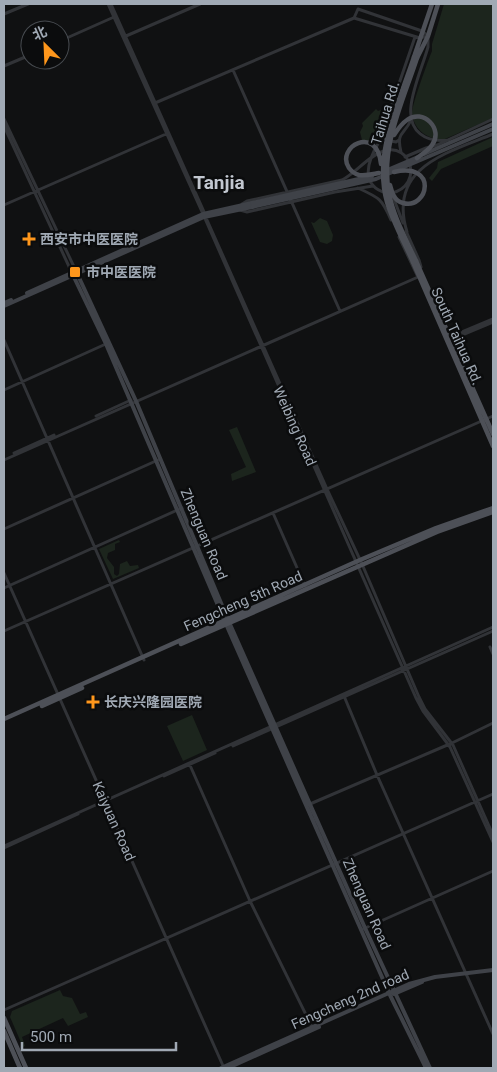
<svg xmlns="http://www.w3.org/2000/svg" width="497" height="1072" viewBox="0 0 497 1072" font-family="Roboto,'Noto Sans SC',sans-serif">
<rect width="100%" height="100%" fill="#101112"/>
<path fill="#1c251d" d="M444,4H493V118L438,142V139C424,137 414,128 412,114C411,107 428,61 432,51V44Z
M388,107L375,142L362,140L360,132L363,126L362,123L376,109L378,111Z
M493,137V146L441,169L432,181L429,178L437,168L438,162Z
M320,218L327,221L333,235L332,241L327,244L320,242L311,222L314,223Z
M237,427L256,472L232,481L231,474L246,467L229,430Z
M119,540L120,542L115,544V550L108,553L107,558L114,567V574L117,576L119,574L120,564L127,561L130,566L138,565L139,568L113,579L99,549Z
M192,715L207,750L183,761L167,726Z
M60,990L63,996L72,998L80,1014L86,1012L88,1017L68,1026L63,1018L22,1037L25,1046L23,1047L10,1017L12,1011Z"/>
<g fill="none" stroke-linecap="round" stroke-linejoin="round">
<path stroke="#313337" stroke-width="3" d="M108,4L203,214L416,698L423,711L450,747L493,842
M111,4L205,214
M4,14L28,4
M354,18L358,9L422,31L428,36
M354,18L420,38L427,36
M126,36L200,4
M428,37V47C423,65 413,87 411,106C408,132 426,143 449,140
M60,41L114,17
M4,66L30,55
M233,70L340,311
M155,103L354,18
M4,119L76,271
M4,126L72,273
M381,134C385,140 390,141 396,142L399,140
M401,152C396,131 404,136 411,120
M405,157L426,148L437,145L493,119
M358,188C380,198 382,199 391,220
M386,193C359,185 368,160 379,142L415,37
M392,194L403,223
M242,204L247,201L342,180C356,173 369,155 384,151C411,142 424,185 392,193
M4,205L166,134
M240,210L247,212L335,192L373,186
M207,220L327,489L362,564L419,697L425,709L453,745L493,835
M406,231L419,260L421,267
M407,232C387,167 447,153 493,134
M450,337L493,319
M4,340L144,660
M450,340L493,322
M4,390L108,343
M96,416L131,400
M14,453L54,435
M4,460L418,277L399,237
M273,513L305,586
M4,529L158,460
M4,573L224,1068
M4,588L182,508
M4,631L493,416
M490,647L493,654
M344,696L377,775L493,1034
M233,746L493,631
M189,763L250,901L313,1029
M164,776L215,753
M310,804L452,743L493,723
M4,846L493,627
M4,848L78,814
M363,929L493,871
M4,1010L493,794"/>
<path stroke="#3f4248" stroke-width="4" d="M76,271L136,401L229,622L365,928L430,1068
M72,273L106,344L226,624L389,993L426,1068
M27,293L203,214L252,203
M4,303L11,300
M4,306L204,217L252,207
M394,994L422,982
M221,1068L409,984L435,977L493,970
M228,1068L319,1027"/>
<path stroke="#4d5057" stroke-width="4.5" d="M414,57L432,4
M417,58L428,36L438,4
M416,261L493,434
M413,262L493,446
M181,644L437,532L493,512
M42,706L82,688
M4,719L360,560L436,528L493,508
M4,1018L26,1068
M4,1031L20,1068"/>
<path stroke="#3f4248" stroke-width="4" d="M424,154L493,124
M385,171L418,157
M252,203L372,176
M252,207L376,179L493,129"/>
<path stroke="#4d5057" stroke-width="4.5" d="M394,135C398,129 401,124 407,120C423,108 444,129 432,145C428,151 422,154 417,158
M379,173C373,174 366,176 359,175C355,174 352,172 349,168C335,147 377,124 381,164
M390,185C391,188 392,193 394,196C396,200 399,202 403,203C428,210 439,162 394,172
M416,261C406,239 393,216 389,193C380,147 403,101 417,58
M413,262C404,242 393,222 387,202C373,153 399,103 414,57"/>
</g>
<g fill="#ff971c" stroke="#0b0c0d" stroke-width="2">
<path d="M26.5 231.5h5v5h5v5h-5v5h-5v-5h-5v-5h5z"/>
<rect x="69" y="266" width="12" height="12" rx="2.5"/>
<path d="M90.5 694.5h5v5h5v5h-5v5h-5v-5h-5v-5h5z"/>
</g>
<g text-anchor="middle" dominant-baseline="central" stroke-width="5" stroke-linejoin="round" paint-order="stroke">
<g font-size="14" fill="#a0a9b4" stroke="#0b0c0d">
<text transform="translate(385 113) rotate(-73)">Taihua Rd.</text>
<text transform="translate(457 336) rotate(66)">South Taihua Rd.</text>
<text transform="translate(295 426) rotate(66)">Weibing Road</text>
<text transform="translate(204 534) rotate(67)">Zhenguan Road</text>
<text transform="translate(243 601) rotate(-24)">Fengcheng 5th Road</text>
<text transform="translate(114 821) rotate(66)">Kaiyuan Road</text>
<text transform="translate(367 904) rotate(66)">Zhenguan Road</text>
<text transform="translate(350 999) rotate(-24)">Fengcheng 2nd road</text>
</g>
<g font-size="14" font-weight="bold" fill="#a0a9b4" stroke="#0b0c0d" text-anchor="start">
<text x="40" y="239">西安市中医医院</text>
<text x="86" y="272">市中医医院</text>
<text x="104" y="702">长庆兴隆园医院</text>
</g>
<g font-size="19" font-weight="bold" fill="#c2c7d0" stroke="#0b0c0d">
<text x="219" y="182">Tanjia</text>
</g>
</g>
<rect width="497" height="1072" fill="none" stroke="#a0a9b4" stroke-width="10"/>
<g transform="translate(45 45) rotate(336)"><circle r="24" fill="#0b0c0d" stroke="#474b50"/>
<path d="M0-4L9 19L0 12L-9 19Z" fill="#ff971c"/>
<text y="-8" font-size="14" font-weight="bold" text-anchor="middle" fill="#a0a9b4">北</text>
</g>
<path d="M22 1042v8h154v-8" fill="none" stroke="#a0a9b4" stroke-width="2.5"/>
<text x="30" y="1042" font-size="15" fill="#a0a9b4" stroke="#0b0c0d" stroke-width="4" paint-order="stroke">500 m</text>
</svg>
